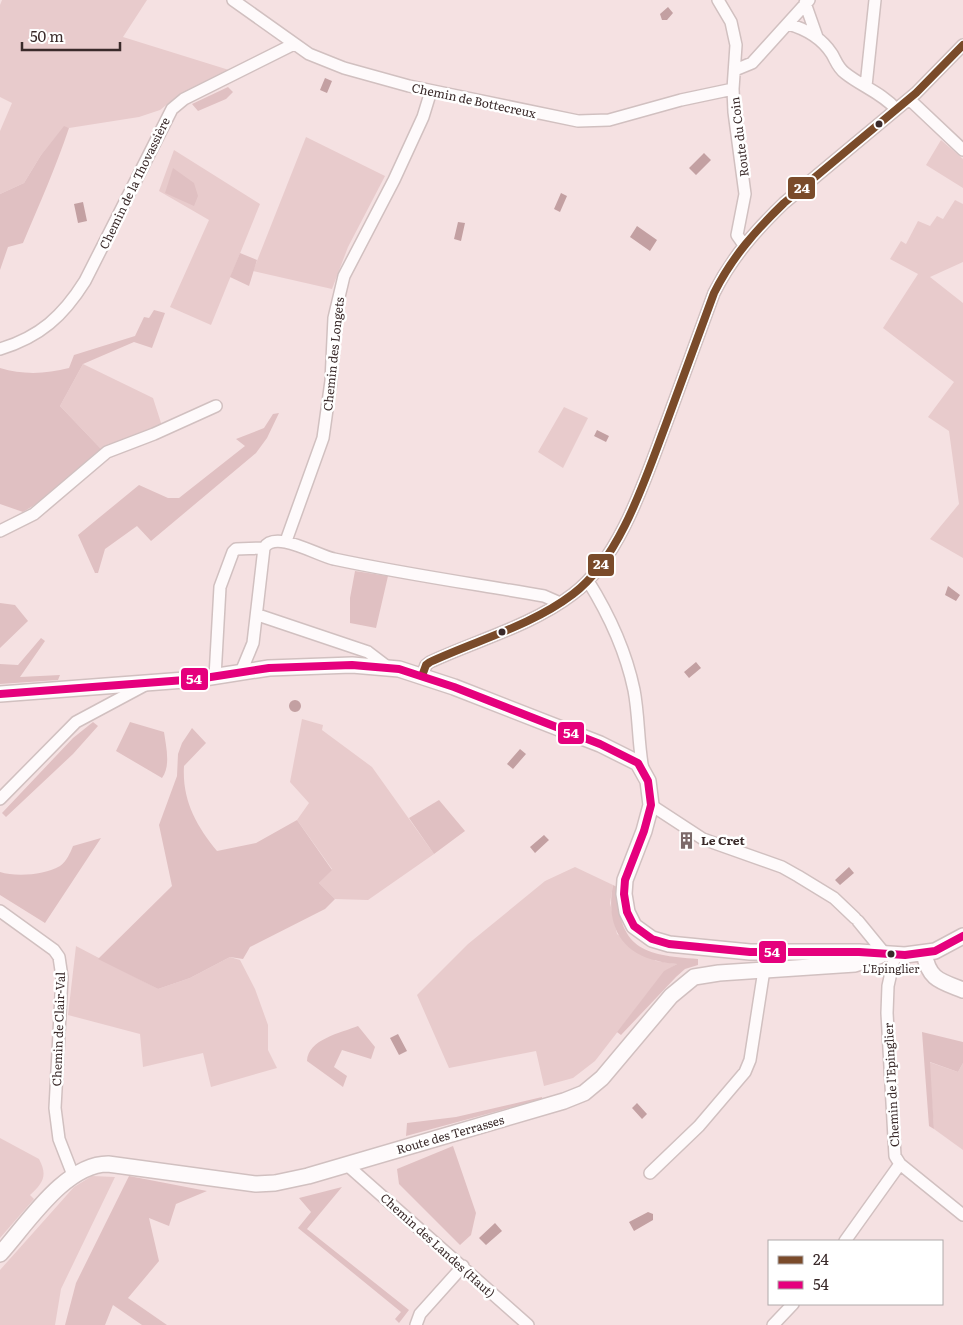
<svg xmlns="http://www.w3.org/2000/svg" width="963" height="1325" viewBox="0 0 963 1325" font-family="Literata,serif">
<rect width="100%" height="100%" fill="#f5e1e2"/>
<path fill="#e8cbcc" d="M2,0H147L123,37L229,70L180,94L160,110L139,117L69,128L64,127L41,155L24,183L0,194V131L12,103L0,97V5Z
M306,137L385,176L348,247L332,289L253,271Z
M941,140L963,159V188L926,165Z
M174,150L260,204L211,325L170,307L209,220L159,191Z
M955,200L963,204V262L930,277L963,303V558L930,539L959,504L949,431L928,417L954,382L883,328L918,274L890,259L901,241L906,244L918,221L930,226L937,216L943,219Z
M83,364L153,398L162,426L102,450L60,406Z
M564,407L588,418L563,468L538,452Z
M302,719L323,725L322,730L372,767L434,854L368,900L335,899L319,883L332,869L297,820L309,803L290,782Z
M575,867L613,885L610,903L617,934L656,961L677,964L664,972L595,1061L573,1078L544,1086L536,1051L449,1068L417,995L468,944L545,881Z
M76,946L158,989L190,978L230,957L240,960L255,989L268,1025V1050L277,1068L211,1087L203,1053L143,1067L140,1034L68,1015Z
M929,1062L958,1072L963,1063V1150L934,1129Z
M0,1138L39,1159C48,1176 43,1183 30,1195L34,1199L0,1238Z
M92,1176L115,1177L61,1289L55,1325H0V1270L74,1187Z"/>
<path fill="#e0c0c2" d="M228,87L233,92L226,99L198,111L192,104Z
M64,126L69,128C56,167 39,205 23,243L8,247L0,270V194L24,183L41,155Z
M173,168L194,183L198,196L194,206L165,193Z
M240,253L257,260L249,286L230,277Z
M154,310L165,313L152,348L134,342L83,364L60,406L102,450L51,495L23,512L0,504V368C23,375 46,374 69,368L74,355L135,336L144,317L149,318Z
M279,413L267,438L256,453L151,541L137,526L105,549L98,573H95L78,535L139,485L168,498H179L245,446L236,439L264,428L273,414Z
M355,571L388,576L376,628L350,623V598Z
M0,603L15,605L28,621L0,648Z
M41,638L45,641L20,677L60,675L58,680L0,684V664L18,665Z
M93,722L98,726L73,754L6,817L2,813L73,738Z
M130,722L164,732C166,746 171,766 162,778L116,751Z
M192,728L206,743L184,766C182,800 196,825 217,851L256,843L297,820L332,870L319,883L335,899L325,909L250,947L243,959L230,957L190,978L158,989L98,959L172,886L159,825L177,776L178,754L182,743Z
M439,800L465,831L434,854L409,818Z
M101,838L45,923L0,895V872C16,877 45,875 60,866C67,861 70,853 73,846Z
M613,885L617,887C619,949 642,955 698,959V965L685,969L676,977L621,1035L617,1032L664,971L677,964C671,963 664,963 658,961C618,953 606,921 613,885Z
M358,1026L375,1047L371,1059L342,1050L334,1067L347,1076L343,1087L307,1061C308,1039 341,1033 358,1026Z
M922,1032L963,1042V1063L958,1072L930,1062L934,1129L929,1126Z
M542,1097V1099L406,1136L407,1123L456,1117Z
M453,1146L476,1213L471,1235L460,1245L399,1184L397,1169Z
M129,1176L207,1191L176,1204L169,1226L149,1218L159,1261L128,1298L167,1325H142L113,1305L105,1325H65L76,1283Z
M342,1187L307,1229L409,1310L399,1323L395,1319L401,1312L298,1228L311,1212L299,1198Z"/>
<path fill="#c3a0a2" d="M668,7L673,13L667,20H662L660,14Z
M325,78L332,81L327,93L320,90Z
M704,153L711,160L696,175L689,168Z
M561,193L567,196L560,212L554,209Z
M83,202L87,221L78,223L74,204Z
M458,222L465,223L461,241L454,239Z
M637,226L657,240L650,251L630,237Z
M597,430L609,436L606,442L594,436Z
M948,586L960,595L956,601L945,595Z
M696,662L701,668L689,678L684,672Z
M289 706a6 6 0 1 1 12 0a6 6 0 1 1-12 0Z
M520,749L526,754L513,769L507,764Z
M544,835L549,840L535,853L530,847Z
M849,867L854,873L840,885L835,880Z
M398,1034L407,1051L399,1055L390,1038Z
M637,1103L647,1114L642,1119L632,1108Z
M648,1212L653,1214V1220L634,1231L629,1222Z
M495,1223L502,1231L486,1245L479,1238Z"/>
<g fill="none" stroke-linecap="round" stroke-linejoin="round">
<defs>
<path id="minor" d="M233,0L309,54L344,68L409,86L578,121L609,120L681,100L733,89
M718,0L731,22L736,45L733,89L734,112L745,194L737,235L744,245
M805,3L817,37
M788,24C806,29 821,37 832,54C836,61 838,68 845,73C861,86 882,93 896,109
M735,70L752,63L809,0
M866,86L875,0
M909,99L963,150
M0,349C40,337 63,316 85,281L172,109L184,99L294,44
M0,531L34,514L107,452L154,434L216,406
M286,541L323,438L331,381L334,318L344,276L394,180L423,117L431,91
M588,581C608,613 626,652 634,690C639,716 638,744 643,770
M258,615L368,652L389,668
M241,672L253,643L264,548C275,529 318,556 334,559C404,574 475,584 544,596L560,603
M422,676L426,665L430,662C477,640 531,626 573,594C620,559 646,477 666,424C682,380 698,336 714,293C732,257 756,230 784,203L916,93L963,45
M215,677L220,587L233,552L236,549L264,548
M0,799L76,722L147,684
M651,805L703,839L782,867L798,876L834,898L855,918
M0,911L54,950L59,957L62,977L55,1108L59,1139L73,1175
M858,921L885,954
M895,955L888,986L887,1013L895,1156L900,1164L963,1215
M347,1165L528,1325
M650,1173L699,1126L745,1072L750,1060L764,970
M845,1241L900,1164
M416,1325L420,1314L463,1266
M773,1325L793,1304"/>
<path id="tertiary" d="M0,694L198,679L269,668L352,665L399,669L454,687L600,744L638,763L648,781L651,805L644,831L625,880L624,894L627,912L634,926L652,939L669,944L750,952H859L905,955L935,951L963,936
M924,953C929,980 940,981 963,990
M0,1254C27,1224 65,1164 108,1164L256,1184L275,1183L308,1176L564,1101L584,1093L602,1078L671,996L694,977L719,973L855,964L879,956"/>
</defs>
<use href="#minor" stroke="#d1c0c0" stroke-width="14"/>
<use href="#tertiary" stroke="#d1c0c0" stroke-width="18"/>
<use href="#minor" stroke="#fefafb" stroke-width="11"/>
<use href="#tertiary" stroke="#fefafb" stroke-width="15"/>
<defs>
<path id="bus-1" d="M422,676L426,665L430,662C477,640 531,626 573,594C620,559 646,477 666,424C682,380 698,336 714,293C732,257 756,230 784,203L916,93L963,45"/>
<path id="bus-2" d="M0,694L198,679L269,668L352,665L399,669L454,687L600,744L638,763L648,781L651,805L644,831L625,880L624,894L627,912L634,926L652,939L669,944L750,952H859L905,955L935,951L963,936"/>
</defs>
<use href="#bus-1" stroke="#fff" stroke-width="11"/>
<use href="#bus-2" stroke="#fff" stroke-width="11"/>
<use href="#bus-1" stroke="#7a4b2a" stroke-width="8"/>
<use href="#bus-2" stroke="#e5007d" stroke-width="8"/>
</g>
<defs>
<symbol id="building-bare" viewBox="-9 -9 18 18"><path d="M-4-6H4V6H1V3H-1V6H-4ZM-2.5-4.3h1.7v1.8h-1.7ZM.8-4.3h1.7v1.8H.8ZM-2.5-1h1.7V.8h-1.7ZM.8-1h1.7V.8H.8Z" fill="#7b6a6a" stroke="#fff" stroke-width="2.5" paint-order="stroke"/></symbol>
</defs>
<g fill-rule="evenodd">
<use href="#building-bare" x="674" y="828" width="25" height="25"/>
</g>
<g fill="#3a2a2a" stroke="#fff" stroke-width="2">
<circle cx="879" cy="124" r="4.5"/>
<circle cx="502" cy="632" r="4.5"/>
<circle cx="891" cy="954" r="4.5"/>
</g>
<g text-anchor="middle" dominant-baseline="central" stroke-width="5" stroke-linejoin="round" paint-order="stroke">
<g font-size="11" fill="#3a2a2a" stroke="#fff">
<text x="891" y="968">L'Epinglier</text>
</g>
<g font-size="12" fill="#3a2a2a" stroke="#fff">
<text transform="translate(474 100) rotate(12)">Chemin de Bottecreux</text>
<text transform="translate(739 137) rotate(-97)">Route du Coin</text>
<text transform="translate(134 183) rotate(-64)">Chemin de la Thovassière</text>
<text transform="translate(333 354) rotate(-84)">Chemin des Longets</text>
<text transform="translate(58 1029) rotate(-88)">Chemin de Clair-Val</text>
<text transform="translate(891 1085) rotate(-93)">Chemin de l'Epinglier</text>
<text transform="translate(450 1134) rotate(-16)">Route des Terrasses</text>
<text transform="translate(438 1245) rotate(42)">Chemin des Landes (Haut)</text>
</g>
<g font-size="12" font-weight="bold" fill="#3a2a2a" stroke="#fff" text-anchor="start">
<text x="701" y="840">Le Cret</text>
</g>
</g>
<g stroke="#fff" stroke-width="2">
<rect x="787" y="176" width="29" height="24" rx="5" fill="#7a4b2a"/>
<rect x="587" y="553" width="28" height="24" rx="5" fill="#7a4b2a"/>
<rect x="180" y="667" width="29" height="24" rx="5" fill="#e5007d"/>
<rect x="557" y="721" width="28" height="24" rx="5" fill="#e5007d"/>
<rect x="758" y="940" width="29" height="24" rx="5" fill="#e5007d"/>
</g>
<g font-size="14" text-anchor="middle" font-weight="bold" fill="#fff">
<text x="802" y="193">24</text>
<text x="601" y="569">24</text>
<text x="194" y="684">54</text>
<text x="571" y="738">54</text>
<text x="772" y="957">54</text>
</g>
<rect x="768" y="1240" width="175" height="65" fill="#ffffff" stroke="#b0aaaa"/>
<rect x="778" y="1256" width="25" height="8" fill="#7a4b2a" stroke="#b0aaaa"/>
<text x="813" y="1265" font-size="15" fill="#3a2a2a">24</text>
<rect x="778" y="1281" width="25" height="8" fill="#e5007d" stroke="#b0aaaa"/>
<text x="813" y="1290" font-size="15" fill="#3a2a2a">54</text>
<path d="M22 42v8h98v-8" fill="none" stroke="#3a2a2a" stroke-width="2.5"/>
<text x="30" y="42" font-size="15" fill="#3a2a2a" stroke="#ffffff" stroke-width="4" paint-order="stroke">50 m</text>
</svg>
